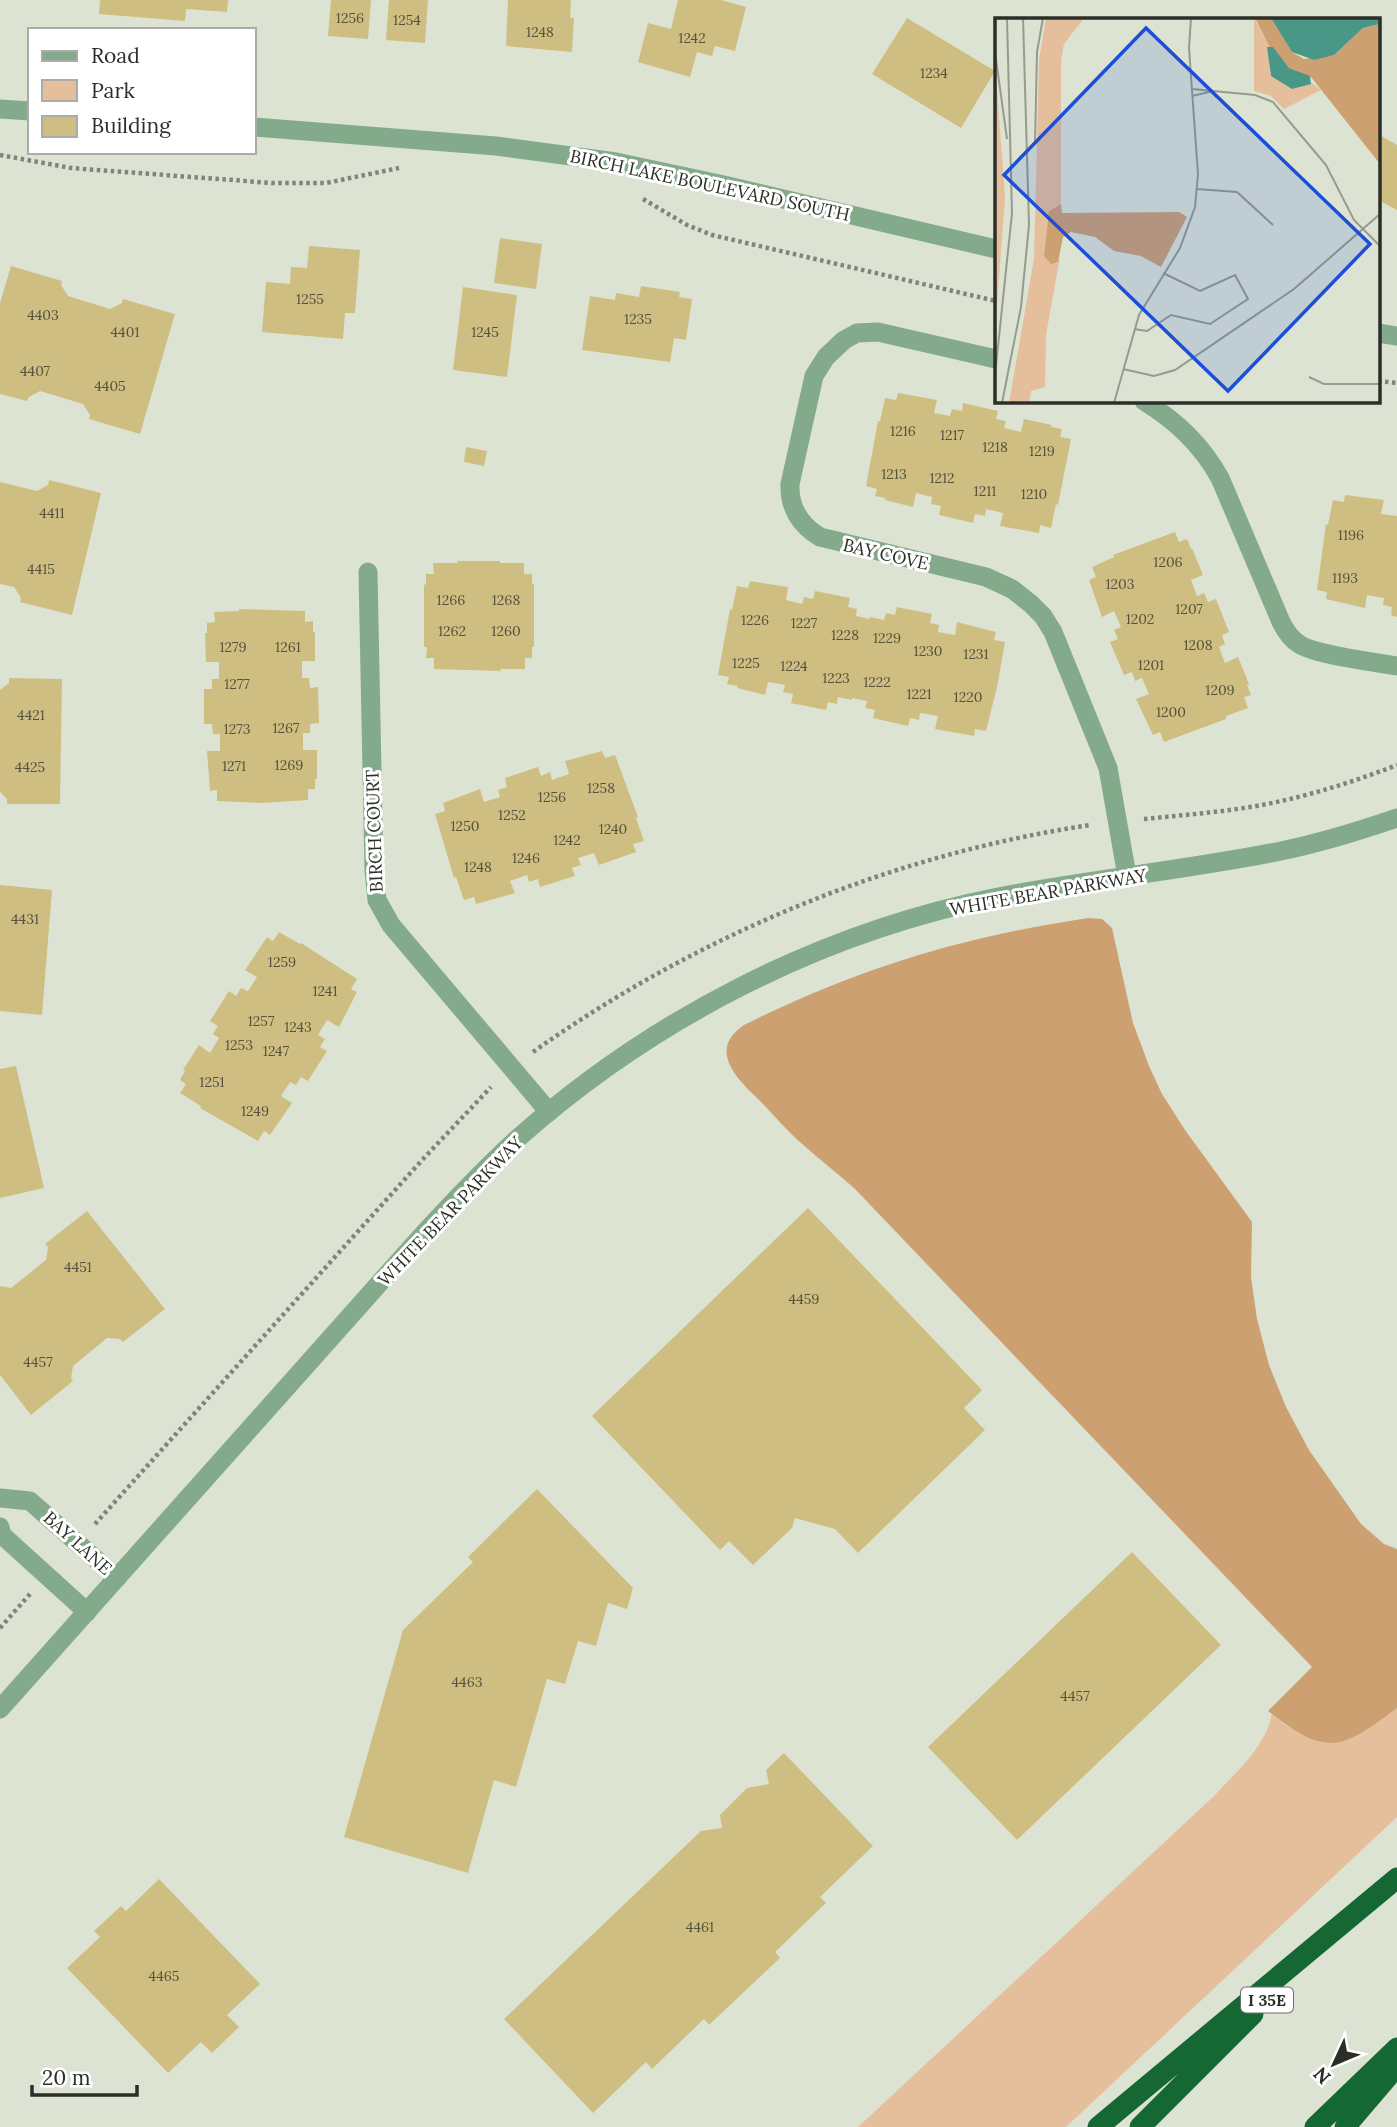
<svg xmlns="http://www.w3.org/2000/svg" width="1397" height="2127" viewBox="0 0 1397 2127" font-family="Lora,serif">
<rect width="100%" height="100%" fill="#dde3d2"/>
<path fill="#e5bf9b" d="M1397,1708V1817L1066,2127H858L1213,1797C1236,1772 1265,1748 1272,1714L1287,1726L1323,1743L1378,1722Z"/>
<path fill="#cda072" d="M1088,918L1102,919L1112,928L1133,1023L1149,1066L1162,1094L1185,1130L1252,1222L1251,1277L1257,1319L1269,1365L1286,1407L1309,1450L1361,1524L1384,1544L1397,1549V1708C1341,1750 1327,1758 1268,1711L1312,1667L855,1189C837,1173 819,1159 801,1143C786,1130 773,1114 759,1100C747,1088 730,1073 727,1056C724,1042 734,1032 744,1025C859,968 962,937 1088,918Z"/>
<path fill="#cfbe81" d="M100,0H228L227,12L186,9L185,21L99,14Z
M331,0H371L368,39L328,36Z
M389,0H428L425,43L386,40Z
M508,0H571L570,18H574L572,52L506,46Z
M678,0H721L746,7L735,51L715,46L712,56L697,52L690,77L638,62L648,23L671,29Z
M907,18L995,71L961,128L872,74Z
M1378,134L1397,145V210L1378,200Z
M500,238L542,244L536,289L494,283Z
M309,246L360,250L355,313H345L343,339L262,332L266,282L290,284L291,267L307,268Z
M11,266L62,281L61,285L68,296L110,309L122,303L123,299L175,314L140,434L89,419L90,415L83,404L40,391L29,397L27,401L0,394V303Z
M641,286L680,292L679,297L692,299L686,340L674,338L670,362L582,350L590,296L615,300L616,293L639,297Z
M463,287L517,295L507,377L453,370Z
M898,393L937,400L934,413L950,416L952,409L962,411L963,403L998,411L996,419L1006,421L1004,428L1021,432L1024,419L1052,425L1051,427L1062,429L1060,437L1071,439L1058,505L1056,504L1051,528L1040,525L1039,533L1000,526L1003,513L986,509L985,516L975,514L973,523L939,515L941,506L931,504L932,497L916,493L913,507L885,500V498L875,496L877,489L866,486L878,421H880L885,398L896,400Z
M466,447L487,451L484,466L464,462Z
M49,480L101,493L72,615L20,602L21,598L14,587L0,584V482L37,491L48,485Z
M1345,495L1384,500L1381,514L1397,516V617L1391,615L1392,607L1383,605L1384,598L1367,595L1365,608L1326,599L1327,592L1317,590L1326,524L1328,525L1333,500L1344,502Z
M1175,532L1179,542L1187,539L1191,549L1192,548L1203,575L1191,580L1197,596L1204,593L1208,602L1216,599L1229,632L1222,635L1225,644L1219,647L1225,663L1238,657L1249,684L1247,685L1251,695L1244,697L1248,708L1226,716V719L1164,742L1160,732L1153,735L1136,699L1149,694L1142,678L1135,681L1132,672L1124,675L1110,642L1118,639L1114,630L1121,627L1114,611L1102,617L1089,580L1096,577L1092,567L1114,557L1113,555Z
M457,561H500V563H524V574H532V584H534V647H532V658H525V669H500L501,671L434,669V658H426L427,647H424V585L426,584V574H434L433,563H458Z
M750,581L788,587L786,600L802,604L804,597L813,599L815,591L850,598L848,607L857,609L856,616L870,619V617L884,620L886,613L895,615L897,607L932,614L930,623L939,625L938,632L955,635L957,622L996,632L994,640L1005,642L997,687L986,731L975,729L974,736L935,729L938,716L920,713L919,720L910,718L908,726L873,718L875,710L865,708L867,701L852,698V700L838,697L837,704L828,702L826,710L791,703L793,694L783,692L785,685L768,682L765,695L737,688L738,686L727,684L729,677L718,675L730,609L732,610L737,586L748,588Z
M239,609L305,611V622L313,621V632H315V661H302V678H309L310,688L318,687L319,723L310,724V733H303V750H317V779H315V789H308V800L262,803L217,801V790L210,791L207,751H220V734H213L212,724H204V689H212V679H219V662H206L205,633H207V623L215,622L214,612L239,611Z
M9,678L62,679L60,804H7V799L0,792V690L9,683Z
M602,751L605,758L615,755L638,817L636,818L644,841L633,844L636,852L599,865L594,853L578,858L581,865L572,868L575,876L540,887L538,879L529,882L527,875L510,881L515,893L476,904L474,897L464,900L456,877L454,878L435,814L445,811L443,803L480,789L484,802L500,797L498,790L507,787L505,778L538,767L541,776L550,772L552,780L569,774L565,761Z
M0,885L52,890L42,1015L0,1011Z
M279,932L300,944L301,943L357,979L351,989L357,992L339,1027L327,1020L318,1035L325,1039L320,1047L327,1051L308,1081L301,1077L296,1085L290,1082L281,1096L292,1103L270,1135L264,1131L258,1141L200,1108L201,1106L180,1093L186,1084L180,1080L185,1071L183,1070L199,1045L210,1053L219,1038L213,1034L218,1026L210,1021L229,991L236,996L241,988L248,991L257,977L245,970L267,937L273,941Z
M16,1066L44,1188L0,1198V1069Z
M808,1208L982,1390L964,1408L985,1430L858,1553L835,1529L795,1518L792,1528L753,1565L729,1541L720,1550L592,1416Z
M87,1211L165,1309L123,1342L120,1339L107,1338L73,1366L71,1378L73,1381L31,1415L0,1375V1286L11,1288L46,1260L48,1247L45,1244Z
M537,1489L633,1588L627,1609L608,1603L596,1646L578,1641L565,1684L547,1679L516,1787L494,1780L468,1873L344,1837L403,1630L473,1562L468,1557Z
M1132,1552L1221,1645L1017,1840L928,1747Z
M784,1753L873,1846L820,1897L826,1903L775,1952L780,1958L709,2025L704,2019L652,2069L646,2062L593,2113L504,2019L701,1831L722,1828L720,1815L747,1788L769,1784L766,1770Z
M159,1879L260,1984L227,2015L239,2027L212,2053L201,2042L168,2073L67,1968L100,1937L94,1931L121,1906L126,1911Z"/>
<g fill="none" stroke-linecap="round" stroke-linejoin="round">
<path stroke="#808479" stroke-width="4.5" stroke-dasharray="3.5 3.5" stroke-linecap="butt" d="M0,155L71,168L272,183H326L399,168
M643,199L687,225L712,235L996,301
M1378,381L1397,383
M1144,819C1184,815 1223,812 1262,805C1309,796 1353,782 1397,765
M533,1052C698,935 890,855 1090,825
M95,1524L423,1159L491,1087
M0,1628L30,1594"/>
<path stroke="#83ab8b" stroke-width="19" d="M996,359L878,332L857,333L844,340L826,357L814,376L790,484C789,507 800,525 820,537L986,577L1012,589L1031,604L1043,616L1053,632L1108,768L1127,876
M1144,401C1176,421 1201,444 1220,478L1281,622C1285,630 1291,639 1299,644C1315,655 1375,662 1397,666
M368,572L374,871L377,900L391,925L549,1112
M0,1498L30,1501L117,1578
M0,1527L2,1535L87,1612"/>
<path stroke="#83ab8b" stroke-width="19" d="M0,109L30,111
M254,127L496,146L616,162L724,185L996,249
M1378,333L1397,336
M0,1709L417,1241C449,1206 482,1171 517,1139C652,1019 821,932 998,897C1092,879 1187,870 1281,851C1320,843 1359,831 1397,818"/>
<path stroke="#156833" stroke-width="21" d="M1098,2127L1397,1878
M1140,2127L1253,2014
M1315,2127L1397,2048
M1345,2127L1397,2066"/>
</g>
<g text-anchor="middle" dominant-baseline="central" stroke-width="6" stroke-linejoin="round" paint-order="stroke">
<g font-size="14" fill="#55523e">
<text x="350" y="18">1256</text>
<text x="407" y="20">1254</text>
<text x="540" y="32">1248</text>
<text x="692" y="38">1242</text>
<text x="934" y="73">1234</text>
<text x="310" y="299">1255</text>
<text x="43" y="315">4403</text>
<text x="638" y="319">1235</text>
<text x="125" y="332">4401</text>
<text x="485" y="332">1245</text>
<text x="35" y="371">4407</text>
<text x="110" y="386">4405</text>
<text x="903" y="431">1216</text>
<text x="952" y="435">1217</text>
<text x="995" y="447">1218</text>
<text x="1042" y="451">1219</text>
<text x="894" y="474">1213</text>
<text x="942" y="478">1212</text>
<text x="985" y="491">1211</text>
<text x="1034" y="494">1210</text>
<text x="52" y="513">4411</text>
<text x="1351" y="535">1196</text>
<text x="1168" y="562">1206</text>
<text x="41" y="569">4415</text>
<text x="1345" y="578">1193</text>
<text x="1120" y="584">1203</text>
<text x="451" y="600">1266</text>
<text x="506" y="600">1268</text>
<text x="1189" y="609">1207</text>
<text x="1140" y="619">1202</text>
<text x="755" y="620">1226</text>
<text x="804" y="623">1227</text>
<text x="452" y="631">1262</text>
<text x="506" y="631">1260</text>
<text x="845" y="635">1228</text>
<text x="887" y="638">1229</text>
<text x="1198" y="645">1208</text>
<text x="233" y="647">1279</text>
<text x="288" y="647">1261</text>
<text x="928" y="651">1230</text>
<text x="976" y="654">1231</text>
<text x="746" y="663">1225</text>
<text x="1151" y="665">1201</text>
<text x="794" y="666">1224</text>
<text x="836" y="678">1223</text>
<text x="877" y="682">1222</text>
<text x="237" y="684">1277</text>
<text x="1220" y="690">1209</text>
<text x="919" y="694">1221</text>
<text x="968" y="697">1220</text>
<text x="1171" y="712">1200</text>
<text x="31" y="715">4421</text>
<text x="286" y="728">1267</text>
<text x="237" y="729">1273</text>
<text x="289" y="765">1269</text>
<text x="234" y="766">1271</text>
<text x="30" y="767">4425</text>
<text x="601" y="788">1258</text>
<text x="552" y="797">1256</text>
<text x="512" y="815">1252</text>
<text x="465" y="826">1250</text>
<text x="613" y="829">1240</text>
<text x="567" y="840">1242</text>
<text x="526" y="858">1246</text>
<text x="478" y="867">1248</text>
<text x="25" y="919">4431</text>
<text x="282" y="962">1259</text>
<text x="325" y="991">1241</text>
<text x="261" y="1021">1257</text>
<text x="298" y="1027">1243</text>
<text x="239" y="1045">1253</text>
<text x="276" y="1051">1247</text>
<text x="212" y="1082">1251</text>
<text x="255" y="1111">1249</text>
<text x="78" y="1267">4451</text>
<text x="804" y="1299">4459</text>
<text x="38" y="1362">4457</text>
<text x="467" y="1682">4463</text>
<text x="1075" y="1696">4457</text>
<text x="700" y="1927">4461</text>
<text x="164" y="1976">4465</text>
</g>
<rect fill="#fff" stroke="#6b6d68" stroke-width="2" x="1241" y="1987.5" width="52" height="25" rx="5"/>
<g font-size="16" font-weight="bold" fill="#2c2e28">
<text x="1267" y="2000">I 35E</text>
</g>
<g font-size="18" fill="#2c2e28" stroke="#fff">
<text transform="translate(710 185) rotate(12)">BIRCH LAKE BOULEVARD SOUTH</text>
<text transform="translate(886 554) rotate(13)">BAY COVE</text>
<text transform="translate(374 831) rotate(-92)">BIRCH COURT</text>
<text transform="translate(1048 892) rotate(-10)">WHITE BEAR PARKWAY</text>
<text transform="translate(450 1211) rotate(-46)">WHITE BEAR PARKWAY</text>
<text transform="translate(78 1543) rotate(42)">BAY LANE</text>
</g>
</g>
<g transform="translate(995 18)">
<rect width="385" height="385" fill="#dde3d2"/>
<path d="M51,0H89L69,26L66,42V186L55,192L49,238L62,245L65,239L51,317L50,369L36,373L34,385H14L39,241L44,42ZM259,0L274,28L275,56L297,71L317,65L326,72L289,91L276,78L259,73ZM0,44L10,179L0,315Z" fill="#e5bf9b"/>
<path d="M260,0H276L297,34L309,41L339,37L368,10L385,6V146L316,59L294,50L274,28ZM66,186L67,195L184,194L192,199L166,249L146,238L119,233L100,219L76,214L68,219L63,244L56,246L49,238L54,193Z" fill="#cda072"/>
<path d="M276,0H385V6L368,10L339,37L319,42L297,34ZM272,29H278L294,50L315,58L316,66L297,71L276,58Z" fill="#489787"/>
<path fill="none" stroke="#969b8e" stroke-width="2" d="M0,34L12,121M197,71L260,77L278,84L331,147L359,202L385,228M197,78L218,73M40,125L42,34L48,0M202,171L242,174L278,207M139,311L152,313L176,297L215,306L253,281L240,257L205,273L168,255M128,351L159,358L180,352L299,271L385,196M0,357L17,195L12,0M314,359L329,366H385M7,385L26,289L34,207L28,0M119,385L144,297L185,230L200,189L203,156L194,30L196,0"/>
<path fill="#1d4ed8" fill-opacity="0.15" stroke="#1d4ed8" stroke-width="3.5" d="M151,10L375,226L233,373L9,157Z"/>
<rect width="385" height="385" fill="none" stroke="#2c2e28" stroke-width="3.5"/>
</g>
<rect x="28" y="28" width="228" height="126" fill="#ffffff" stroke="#ababa9" stroke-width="2"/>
<rect x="42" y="51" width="35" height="10" fill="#83ab8b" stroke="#ababa9" stroke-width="2"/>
<text x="91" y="63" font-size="21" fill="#2c2e28">Road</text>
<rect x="42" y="80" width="35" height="21" fill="#e5bf9b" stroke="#ababa9" stroke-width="2"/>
<text x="91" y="98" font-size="21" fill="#2c2e28">Park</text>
<rect x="42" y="116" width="35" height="21" fill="#cfbe81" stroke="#ababa9" stroke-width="2"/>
<text x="91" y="133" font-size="21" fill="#2c2e28">Building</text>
<g transform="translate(1334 2064) rotate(226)" stroke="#ffffff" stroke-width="5" paint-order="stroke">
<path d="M0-5L12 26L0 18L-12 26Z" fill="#2c2e28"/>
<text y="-10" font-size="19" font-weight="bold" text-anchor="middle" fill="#2c2e28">N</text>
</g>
<path d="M32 2085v10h105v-10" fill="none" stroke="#2c2e28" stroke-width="3.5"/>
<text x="42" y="2085" font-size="21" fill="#2c2e28" stroke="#ffffff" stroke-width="5" paint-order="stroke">20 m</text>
</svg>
